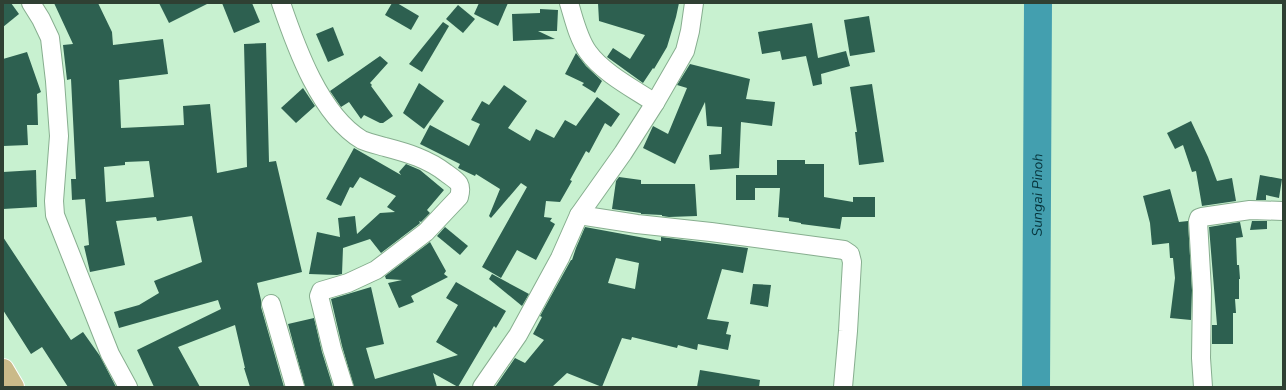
<svg xmlns="http://www.w3.org/2000/svg" width="1286" height="390" font-family="'Nunito Sans',sans-serif">
<style>
.lines{fill:none;stroke-linecap:round;stroke-linejoin:round}
.river{stroke:#439faf;stroke-width:28}
.building{fill:#2d6050;fill-rule:evenodd}
.street-casing{stroke:#87ae8f;stroke-width:20}
.primary-casing{stroke:#fff;stroke-width:24}
.street{stroke:#fff;stroke-width:18}
.primary{stroke:#caba89;stroke-width:22}
.labels{text-anchor:middle;stroke-width:4;stroke-linejoin:round;paint-order:stroke}
.water-label{font-size:14px;font-style:italic;fill:#06333b;stroke:#d5fedd}
</style>
<rect width="100%" height="100%" fill="#c8f1d0"/>
<g class="lines">
<path class="river" id="s1" d="M1036,387L1038,3"/>
</g>
<g class="building">
<path d="M3,3H11L19,14L3,27Z"/>
<path d="M54,3H98L112,32L113,45L163,39L168,74L119,80L121,128L184,125L183,106L210,104L217,173L247,167L244,44L266,43L269,162L276,161L302,272L257,283L261,300V307L284,387H250L244,368H245L235,325L178,347L200,387H154L137,350L221,309L218,300L119,328L114,312L139,305L159,293L154,281L202,262L192,216L157,221L156,217L116,221L125,265L90,272L84,246L89,245L85,199L72,200L71,179H76L71,79L67,80L63,45L73,44ZM149,161L154,197L106,202L104,167L125,165V162Z"/>
<path d="M159,3H209L169,23Z"/>
<path d="M222,3H252L260,22L234,33Z"/>
<path d="M392,3H397L419,16L411,30L385,15Z"/>
<path d="M479,3H508L498,26L474,14Z"/>
<path d="M598,3H679L676,17L667,47L654,69L653,68L643,83L607,57L613,48L630,59L645,35L599,21Z"/>
<path d="M458,5L475,19L463,33L446,19Z"/>
<path d="M540,9L558,10L557,31H538L555,39L513,41L512,14L540,13Z"/>
<path d="M869,16L875,52L850,56L844,20Z"/>
<path d="M443,22L449,26L422,72L409,64Z"/>
<path d="M812,23L818,58L846,51L850,66L821,74L822,84L813,86L806,56L782,60L780,51L762,54L758,32Z"/>
<path d="M333,27L344,55L328,62L316,34Z"/>
<path d="M27,52L41,92L37,94L38,125H27L28,145L3,146V59Z"/>
<path d="M576,53L586,66L602,81L595,93L582,85L584,83L565,74Z"/>
<path d="M380,56L388,63L370,83L372,85L371,86L393,116L383,123H380L364,115L361,119L349,102L341,107L330,91Z"/>
<path d="M690,64L750,79L746,99L775,102L772,126L741,122L739,168L710,170L709,155L721,154L722,127L707,126L705,102L675,164L643,148L653,126L668,134L687,88L677,85Z"/>
<path d="M419,83L444,101L424,129L403,113Z"/>
<path d="M872,84L884,162L859,165L855,132H857L850,87Z"/>
<path d="M504,85L527,101L508,128L530,141L536,129L554,138L565,120L576,126L597,97L620,114L611,127L605,123L589,153L586,151L570,180L572,181L560,202L546,201L544,217L552,218L550,221L555,224L536,260L517,250L501,278L482,267L527,187L521,183L491,218L489,216L500,189L476,174L475,176L458,168L460,164L420,144L430,125L469,146L480,124L471,120L482,101L489,105Z"/>
<path d="M303,88L315,106L296,123L281,108Z"/>
<path d="M1191,121L1208,157L1217,181L1232,178L1236,201L1202,206L1196,171L1192,172L1183,145L1175,149L1167,133Z"/>
<path d="M354,148L401,175L399,172L406,164L420,170L444,190L427,210L430,213L421,222L419,221L420,223L419,224L381,253L370,239L343,248L342,274L337,275L309,274L317,232L340,237L338,218L355,216L357,234L380,213L395,212L387,207L396,196L360,177L353,188L350,187L341,206L326,199Z"/>
<path d="M777,160H805V164H824V197L853,202V197H875V217H842L840,229L801,224V223L789,221V218L778,217L780,188H755V200H736V175H777Z"/>
<path d="M36,170L37,207L3,209V172Z"/>
<path d="M1260,175L1282,179L1279,198L1266,195V200H1256Z"/>
<path d="M619,177L641,180V184H695L697,216L669,217L662,216V215L641,214V213L612,209L616,181Z"/>
<path d="M1170,189L1179,222L1188,221L1192,290L1191,320L1170,318L1175,278L1173,258H1170L1169,243L1152,245L1150,223L1143,196Z"/>
<path d="M1252,221H1267V229L1250,230Z"/>
<path d="M1240,222L1243,237L1236,238L1237,265H1239L1240,279H1239V299H1235L1236,313H1233V344H1212V325H1217L1209,227Z"/>
<path d="M445,227L468,246L460,255L437,236Z"/>
<path d="M585,227L661,241V237L748,248L743,273L722,269L707,319L729,322L726,334L731,335L728,350L698,344L697,350L678,345L677,348L632,337L631,340L622,338L602,387L567,373L552,387H495L515,358L525,363L544,340L533,334L542,317L540,316L571,260H572L576,248ZM616,258L639,263L635,289L608,283Z"/>
<path d="M3,237L71,340L83,332L100,356L116,387H68L42,347L31,354L3,310Z"/>
<path d="M430,242L446,271L444,274L448,277L411,296L414,302L399,308L388,283L402,280L386,279L385,276Z"/>
<path d="M492,274L529,294L522,306L489,279Z"/>
<path d="M456,282L506,311L496,328L494,326L458,387L433,373L437,387H354L342,346L331,299L371,287L384,344L366,348L375,379L458,355L436,342L458,305L446,298Z"/>
<path d="M753,284L771,285L768,307L750,304Z"/>
<path d="M314,318L322,352L333,387H305L288,324Z"/>
<path d="M700,370L760,380L759,387H697Z"/>
</g>
<g class="lines">
<defs>
<g id="street">
<path d="M31,3L41,19L50,38L55,81L59,136L54,201L55,215L110,354L128,387"/>
<path d="M281,3C296,47 320,115 362,140C369,143 378,145 385,147C408,153 428,159 446,173C457,181 463,183 459,197L426,232L376,270L348,283L321,291L319,296L332,349L344,387"/>
<path d="M569,3C574,19 578,38 588,52C603,73 634,89 655,103"/>
<path d="M579,215L637,224L711,232L844,250L850,254L852,262L848,331L843,387"/>
<path d="M271,304L295,387"/>
<path d="M482,387L518,335L560,258L579,215L623,153L655,103L685,51L690,31L694,3"/>
<path d="M1203,387L1201,358L1202,290L1198,221L1199,218L1202,217L1250,210L1283,211"/>
</g>
<path id="primary" d="M3,370L13,387"/>
</defs>
<use href="#street" class="street-casing"/>
<use href="#primary" class="primary-casing"/>
<use href="#street" class="street"/>
<use href="#primary" class="primary"/>
</g>
<g class="labels">
<g class="water-label">
<text dy="5" stroke="none"><textPath href="#s1" startOffset="192">Sungai Pinoh</textPath></text>
</g>
</g>
<rect width="1286" height="390" fill="none" stroke="#2f4033" stroke-width="8"/>
</svg>
